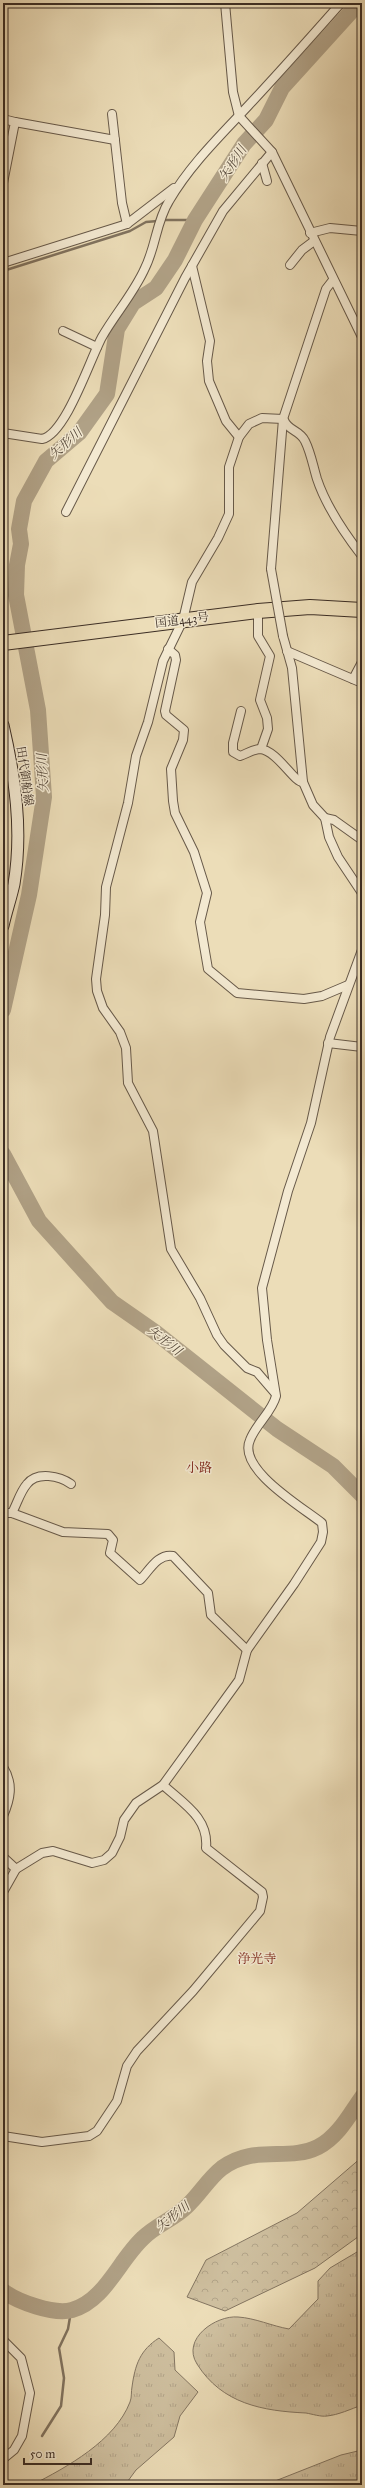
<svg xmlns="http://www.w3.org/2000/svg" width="365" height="2488" font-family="'IM FELL Great Primer','Noto Serif JP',serif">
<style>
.grass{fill:url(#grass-tufts);stroke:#847662}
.forest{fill:url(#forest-crowns);stroke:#847662}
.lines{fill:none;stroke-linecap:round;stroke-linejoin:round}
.stream{stroke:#81735f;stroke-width:2.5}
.river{stroke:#b0a186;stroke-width:16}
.street-casing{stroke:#675949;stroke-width:10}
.secondary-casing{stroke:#3b2d24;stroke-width:13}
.highway-casing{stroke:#3b2d24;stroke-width:16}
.street{stroke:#f3e9d1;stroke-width:8}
.secondary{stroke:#f3e9d1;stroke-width:11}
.highway{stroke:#ecddb8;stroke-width:14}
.street-bridge-casing{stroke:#675949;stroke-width:10;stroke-linecap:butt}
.street-bridge{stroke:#f3e9d1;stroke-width:8}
.labels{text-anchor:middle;stroke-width:3;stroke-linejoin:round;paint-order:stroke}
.street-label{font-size:12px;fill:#3b2d24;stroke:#f3e9d1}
.water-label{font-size:13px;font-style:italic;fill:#584a3c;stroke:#f3e9d1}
.neighbourhood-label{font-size:13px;fill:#7a1f14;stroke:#f3e9d1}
</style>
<defs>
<pattern id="grass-tufts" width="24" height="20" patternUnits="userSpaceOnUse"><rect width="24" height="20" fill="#cebf9f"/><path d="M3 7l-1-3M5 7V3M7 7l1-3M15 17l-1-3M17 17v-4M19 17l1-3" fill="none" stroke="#b2a489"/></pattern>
<pattern id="forest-crowns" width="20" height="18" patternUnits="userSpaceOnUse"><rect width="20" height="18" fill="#cebf9f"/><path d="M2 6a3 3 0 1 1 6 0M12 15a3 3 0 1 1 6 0" fill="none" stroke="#b2a489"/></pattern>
</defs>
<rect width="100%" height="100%" fill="#ecddb8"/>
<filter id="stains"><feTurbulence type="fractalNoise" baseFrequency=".005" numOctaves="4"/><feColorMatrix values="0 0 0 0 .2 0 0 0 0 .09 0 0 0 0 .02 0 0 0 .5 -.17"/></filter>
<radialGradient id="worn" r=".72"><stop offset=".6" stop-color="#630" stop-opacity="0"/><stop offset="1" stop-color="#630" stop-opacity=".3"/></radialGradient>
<g class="grass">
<path d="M362,2249V2405C351,2409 338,2415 327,2416C321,2417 312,2414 306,2413C263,2411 222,2404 197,2364C181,2339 216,2315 238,2317C255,2318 272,2326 289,2329L318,2299V2281L330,2268Z"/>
<path d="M159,2338L174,2352L175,2370L198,2392L180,2416L174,2437L136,2470L125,2485H32C67,2467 115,2441 130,2402C132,2397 131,2391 132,2387C135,2365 140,2350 159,2338Z"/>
<path d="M362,2450V2485H265L341,2455Z"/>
</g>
<path class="forest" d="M362,2157V2234L315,2268L225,2311L187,2297L206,2260L297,2213Z"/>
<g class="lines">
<g class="stream">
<path d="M350,3L352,12"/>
<path d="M163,220H195"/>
<path d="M3,271L130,231L146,222L158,221"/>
<path d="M42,2436L61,2406L64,2378L59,2348L68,2329L71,2311"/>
</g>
<g class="river">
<path d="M3,1010L29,895L44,797L38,710L16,595L17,565L21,544L19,529L24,501L46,461L79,433L107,394L117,329L133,303L156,288L175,260L195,220L244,144L266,120L282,88L359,3"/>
<path d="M3,1154L39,1221L112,1302L155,1332L277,1429L333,1466L362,1495"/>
<path d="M3,2291C18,2302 54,2315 72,2310C105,2301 119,2260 143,2238C156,2225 174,2219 187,2206C200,2194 208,2179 222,2168C254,2144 288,2162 318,2147C338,2137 350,2114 362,2097"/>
</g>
<defs>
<g id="street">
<path d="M225,3L233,92L239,116L272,152L362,337"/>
<path d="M112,114L122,203L127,224"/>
<path d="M3,119L15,122L3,183"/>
<path d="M15,122L115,140"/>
<path d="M262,163L267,181"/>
<path d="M310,233L330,228L362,231"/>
<path d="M3,263L127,224L174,188"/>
<path d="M290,265L302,250L314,241"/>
<path d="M192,266L210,341L207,361L209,381L226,421L239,437"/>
<path d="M63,331L97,347"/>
<path d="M284,420C288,431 300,430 305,441C311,453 313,466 317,479C326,506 345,534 362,556"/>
<path d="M3,433L42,439C66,434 90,359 102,337C115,314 134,293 145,268C156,246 156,222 169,201C190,165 220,136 248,106C280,72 310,38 341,3"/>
<path d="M66,512L185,278L223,211L272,152"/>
<path d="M271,569L283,419L326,289L333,280"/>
<path d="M258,611V636L270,656L260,700L267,718L268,729L261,749"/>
<path d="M283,636L292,668L303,782L313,805L325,818L329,837L338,857L362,893"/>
<path d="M168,649L175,655L176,660L165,711L166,715L184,730L183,740L171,769L173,801L175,813L194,852L207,893L200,922L208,969L237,993L304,999L322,996L348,985"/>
<path d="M287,651L362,683"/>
<path d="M353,679L362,662"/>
<path d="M241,711L233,743V752L240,756C246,754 254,749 260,749C277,750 295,784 303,782"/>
<path d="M325,818L334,820L362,840"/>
<path d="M328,1043L362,1047"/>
<path d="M275,1393L257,1372L247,1368L224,1345L217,1335L200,1298L171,1249L153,1131L128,1083L126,1048L120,1032L103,1008L97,991L96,979L105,915L106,887L128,803L136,756L148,722L163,661L183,620L192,582L218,538L229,514V467L239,437L249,424L262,418L283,419"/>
<path d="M3,1513H12L63,1532L108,1534L113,1540L110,1553L140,1580C149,1571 158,1553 173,1556L208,1593L211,1615L247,1650"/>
<path d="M12,1513C17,1504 20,1492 27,1484C37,1471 60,1476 71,1484"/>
<path d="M3,1767C14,1784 10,1800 3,1816"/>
<path d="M3,1857L16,1869"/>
<path d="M3,1892L16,1869L42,1853L53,1851L92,1863L104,1860L112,1853L120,1837L124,1820L136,1803L163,1785L239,1680L247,1650L294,1584L321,1542L323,1532L322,1523C302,1507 237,1469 250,1440C256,1424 272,1412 276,1396L267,1340L262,1288L288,1191L311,1123L330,1037L362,950"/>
<path d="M3,2136L42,2142L89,2136L97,2131L117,2101L127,2066L137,2051L193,1991L260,1911L263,1897L262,1892L206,1848C209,1818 184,1804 163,1785"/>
<path d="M3,2340L21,2358L30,2393L22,2436L14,2450L3,2459"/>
</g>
<path id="secondary" d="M3,725C15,777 23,830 14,884C11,898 6,912 3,926"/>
<path id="highway" d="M3,643L258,611L310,607L362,610"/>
</defs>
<use href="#street" class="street-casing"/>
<use href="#secondary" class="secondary-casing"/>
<use href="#highway" class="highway-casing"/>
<use href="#street" class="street"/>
<use href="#secondary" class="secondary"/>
<use href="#highway" class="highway"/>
<defs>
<path id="street-bridge" d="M271,569L283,636"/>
</defs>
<use href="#street-bridge" class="street-bridge-casing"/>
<use href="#street-bridge" class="street-bridge"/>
</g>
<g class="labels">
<g class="street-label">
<text transform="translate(182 620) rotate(-7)" y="4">国道443号</text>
<text transform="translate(25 776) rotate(82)" y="4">田代御船線</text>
</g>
<g class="water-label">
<text transform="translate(232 163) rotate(-57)" y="5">矢形川</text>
<text transform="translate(65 443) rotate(-42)" y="5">矢形川</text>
<text transform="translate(42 773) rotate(-93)" y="5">矢形川</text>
<text transform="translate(165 1340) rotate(38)" y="5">矢形川</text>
<text transform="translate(172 2216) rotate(-38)" y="5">矢形川</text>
</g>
<g class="neighbourhood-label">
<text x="199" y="1472">小路</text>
<text x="257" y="1963">浄光寺</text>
</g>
</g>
<rect width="365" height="2488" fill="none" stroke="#ecddb8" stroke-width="16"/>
<rect x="4" y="4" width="357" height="2480" fill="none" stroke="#3b2d24" stroke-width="2"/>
<rect x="8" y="8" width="349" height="2472" fill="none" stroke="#3b2d24"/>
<path d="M24 2458v6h67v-6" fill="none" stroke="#3b2d24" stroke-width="2"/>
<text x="30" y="2458" font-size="12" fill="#3b2d24" stroke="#f3e9d1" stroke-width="3" paint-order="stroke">50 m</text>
<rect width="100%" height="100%" filter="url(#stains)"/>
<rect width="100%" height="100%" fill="url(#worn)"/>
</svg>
